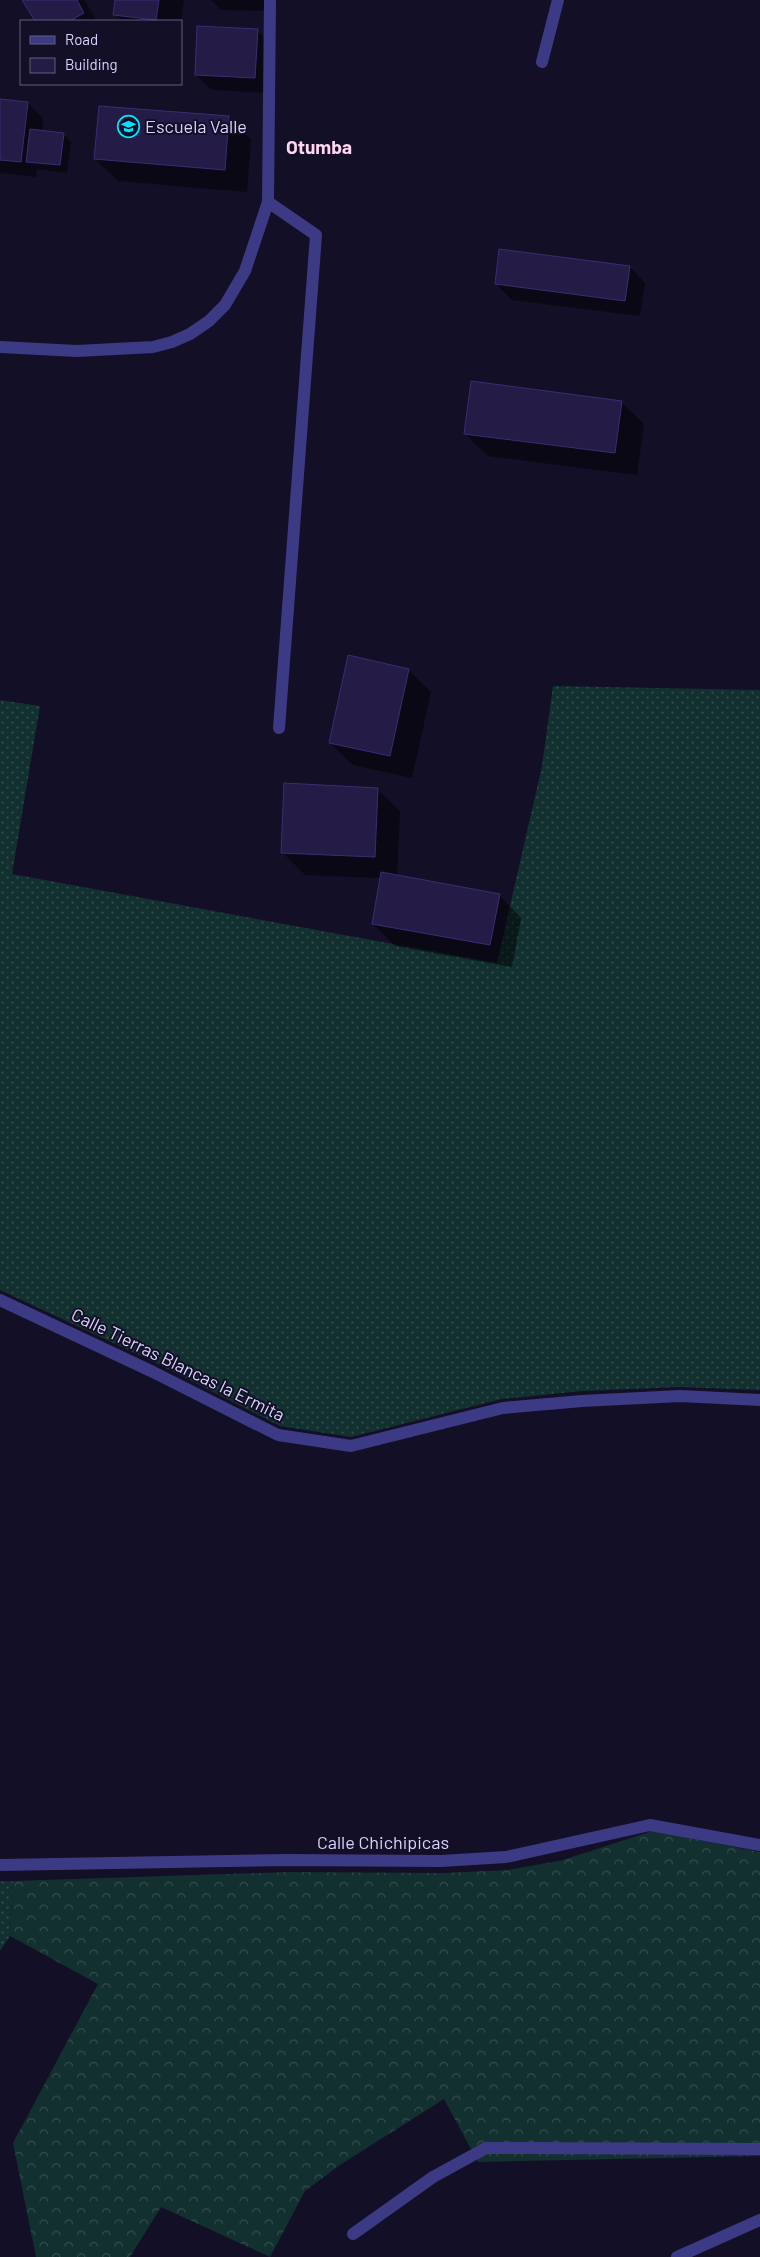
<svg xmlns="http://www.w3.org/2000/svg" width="760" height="2257" font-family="Barlow,sans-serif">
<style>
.grass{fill:url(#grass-dots)}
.forest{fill:url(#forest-crowns)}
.shadow{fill:#0007}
.building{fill:#241b47;stroke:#3b2d73}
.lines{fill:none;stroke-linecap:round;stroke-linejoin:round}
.minor{stroke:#3d3a85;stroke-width:12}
.labels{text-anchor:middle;stroke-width:4;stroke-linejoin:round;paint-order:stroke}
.poi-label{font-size:18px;fill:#d9d4ff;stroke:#130f26;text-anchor:start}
.street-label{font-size:18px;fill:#d9d4ff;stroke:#130f26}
.neighbourhood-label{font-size:19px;font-weight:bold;fill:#ffd6f0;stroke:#130f26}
</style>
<defs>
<pattern id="grass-dots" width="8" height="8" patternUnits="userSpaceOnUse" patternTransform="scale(1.25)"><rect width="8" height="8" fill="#12302f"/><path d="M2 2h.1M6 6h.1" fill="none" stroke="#344d4e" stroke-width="1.8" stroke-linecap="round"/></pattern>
<pattern id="forest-crowns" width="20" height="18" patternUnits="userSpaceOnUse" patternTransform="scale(1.25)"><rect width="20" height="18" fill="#12302f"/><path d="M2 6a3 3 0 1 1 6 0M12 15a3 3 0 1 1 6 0" fill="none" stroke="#344d4e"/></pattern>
</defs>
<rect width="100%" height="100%" fill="#130f26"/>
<g class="grass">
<path d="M553,686L760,690V1390L680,1387L582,1391L502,1399L351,1437L280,1426L156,1363L0,1290V700L40,706L12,874L497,963L542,766Z"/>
<path d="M0,1881H13L10,1936L0,1951Z"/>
</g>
<path class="forest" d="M652,1831L760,1852V2156L478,2162L444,2099L340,2165L305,2191L270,2257L161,2207L130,2257H36L13,2143L98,1984L10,1936L13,1881L289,1872L443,1873L508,1870L563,1860Z"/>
<g class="shadow">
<path d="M24,0H84L97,21H37Z"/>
<path d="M117,0H184L181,21H122L115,14Z"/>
<path d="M211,0H271V11L221,10Z"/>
<path d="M257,30L273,46L270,93L212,90L196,75Z"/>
<path d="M0,100L28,103L43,119L42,132L63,134L71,142L67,173L37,169L36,177L0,173Z"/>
<path d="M228,117L251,140L247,192L118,181L95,159Z"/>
<path d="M630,267L645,283L640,316L512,300L496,284Z"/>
<path d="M621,402L644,424L637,475L488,456L465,434Z"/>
<path d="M408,670L431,692L412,778L353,765L330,743Z"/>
<path d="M377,789L400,811L397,876L499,895L521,918L512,967L395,946L373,924L381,878L305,875L282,852Z"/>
</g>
<g class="building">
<path d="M22,0H77L84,13L70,21H35Z"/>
<path d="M115,0H159L156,20L113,15Z"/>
<path d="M197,26L258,29L255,78L195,75Z"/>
<path d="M0,99L28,102L21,162L0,160Z"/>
<path d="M99,106L229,116L225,170L94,159Z"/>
<path d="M30,129L64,133L60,165L26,162Z"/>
<path d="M499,249L630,266L625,301L495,284Z"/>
<path d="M471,381L622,401L615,453L464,434Z"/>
<path d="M348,655L409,669L390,756L329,743Z"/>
<path d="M284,783L378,788L375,857L281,853Z"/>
<path d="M381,872L500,894L490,945L372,924Z"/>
</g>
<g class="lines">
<g class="minor">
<path d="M542,62L558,0"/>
<path d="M268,202L316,235L279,728"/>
<path d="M0,347L77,351L153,347L172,342L190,334L209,321L225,305L245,271L268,202L270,0"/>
<path d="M0,1300L153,1372L278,1435L351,1446L503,1408L582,1401L680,1396L760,1400"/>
<path d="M0,1865L287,1860L441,1861L506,1857L650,1825L760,1845"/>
<path d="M353,2234L433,2177L486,2148L760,2149"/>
<path d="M677,2257L760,2220"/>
</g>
</g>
<defs>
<symbol id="school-ring" viewBox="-11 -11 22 22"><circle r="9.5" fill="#130f26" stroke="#00e5ff" stroke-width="1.5"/><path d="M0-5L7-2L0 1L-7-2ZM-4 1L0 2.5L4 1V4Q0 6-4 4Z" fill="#00e5ff"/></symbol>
</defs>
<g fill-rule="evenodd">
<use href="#school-ring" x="116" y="114" width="25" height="25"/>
</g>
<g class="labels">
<g class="poi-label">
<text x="145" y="133">Escuela Valle</text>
</g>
<g class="street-label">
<text transform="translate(178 1365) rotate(26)" y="6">Calle Tierras Blancas la Ermita</text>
<text x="383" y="1849">Calle Chichipicas</text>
</g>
<g class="neighbourhood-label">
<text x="319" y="154">Otumba</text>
</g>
</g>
<rect x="20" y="20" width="162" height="65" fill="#130f26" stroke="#625e7d"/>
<rect x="30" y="36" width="25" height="8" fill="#3d3a85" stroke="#625e7d"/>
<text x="65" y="45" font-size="15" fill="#d9d4ff">Road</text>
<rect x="30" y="58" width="25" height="15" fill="#241b47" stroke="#625e7d"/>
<text x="65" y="70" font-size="15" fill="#d9d4ff">Building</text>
</svg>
